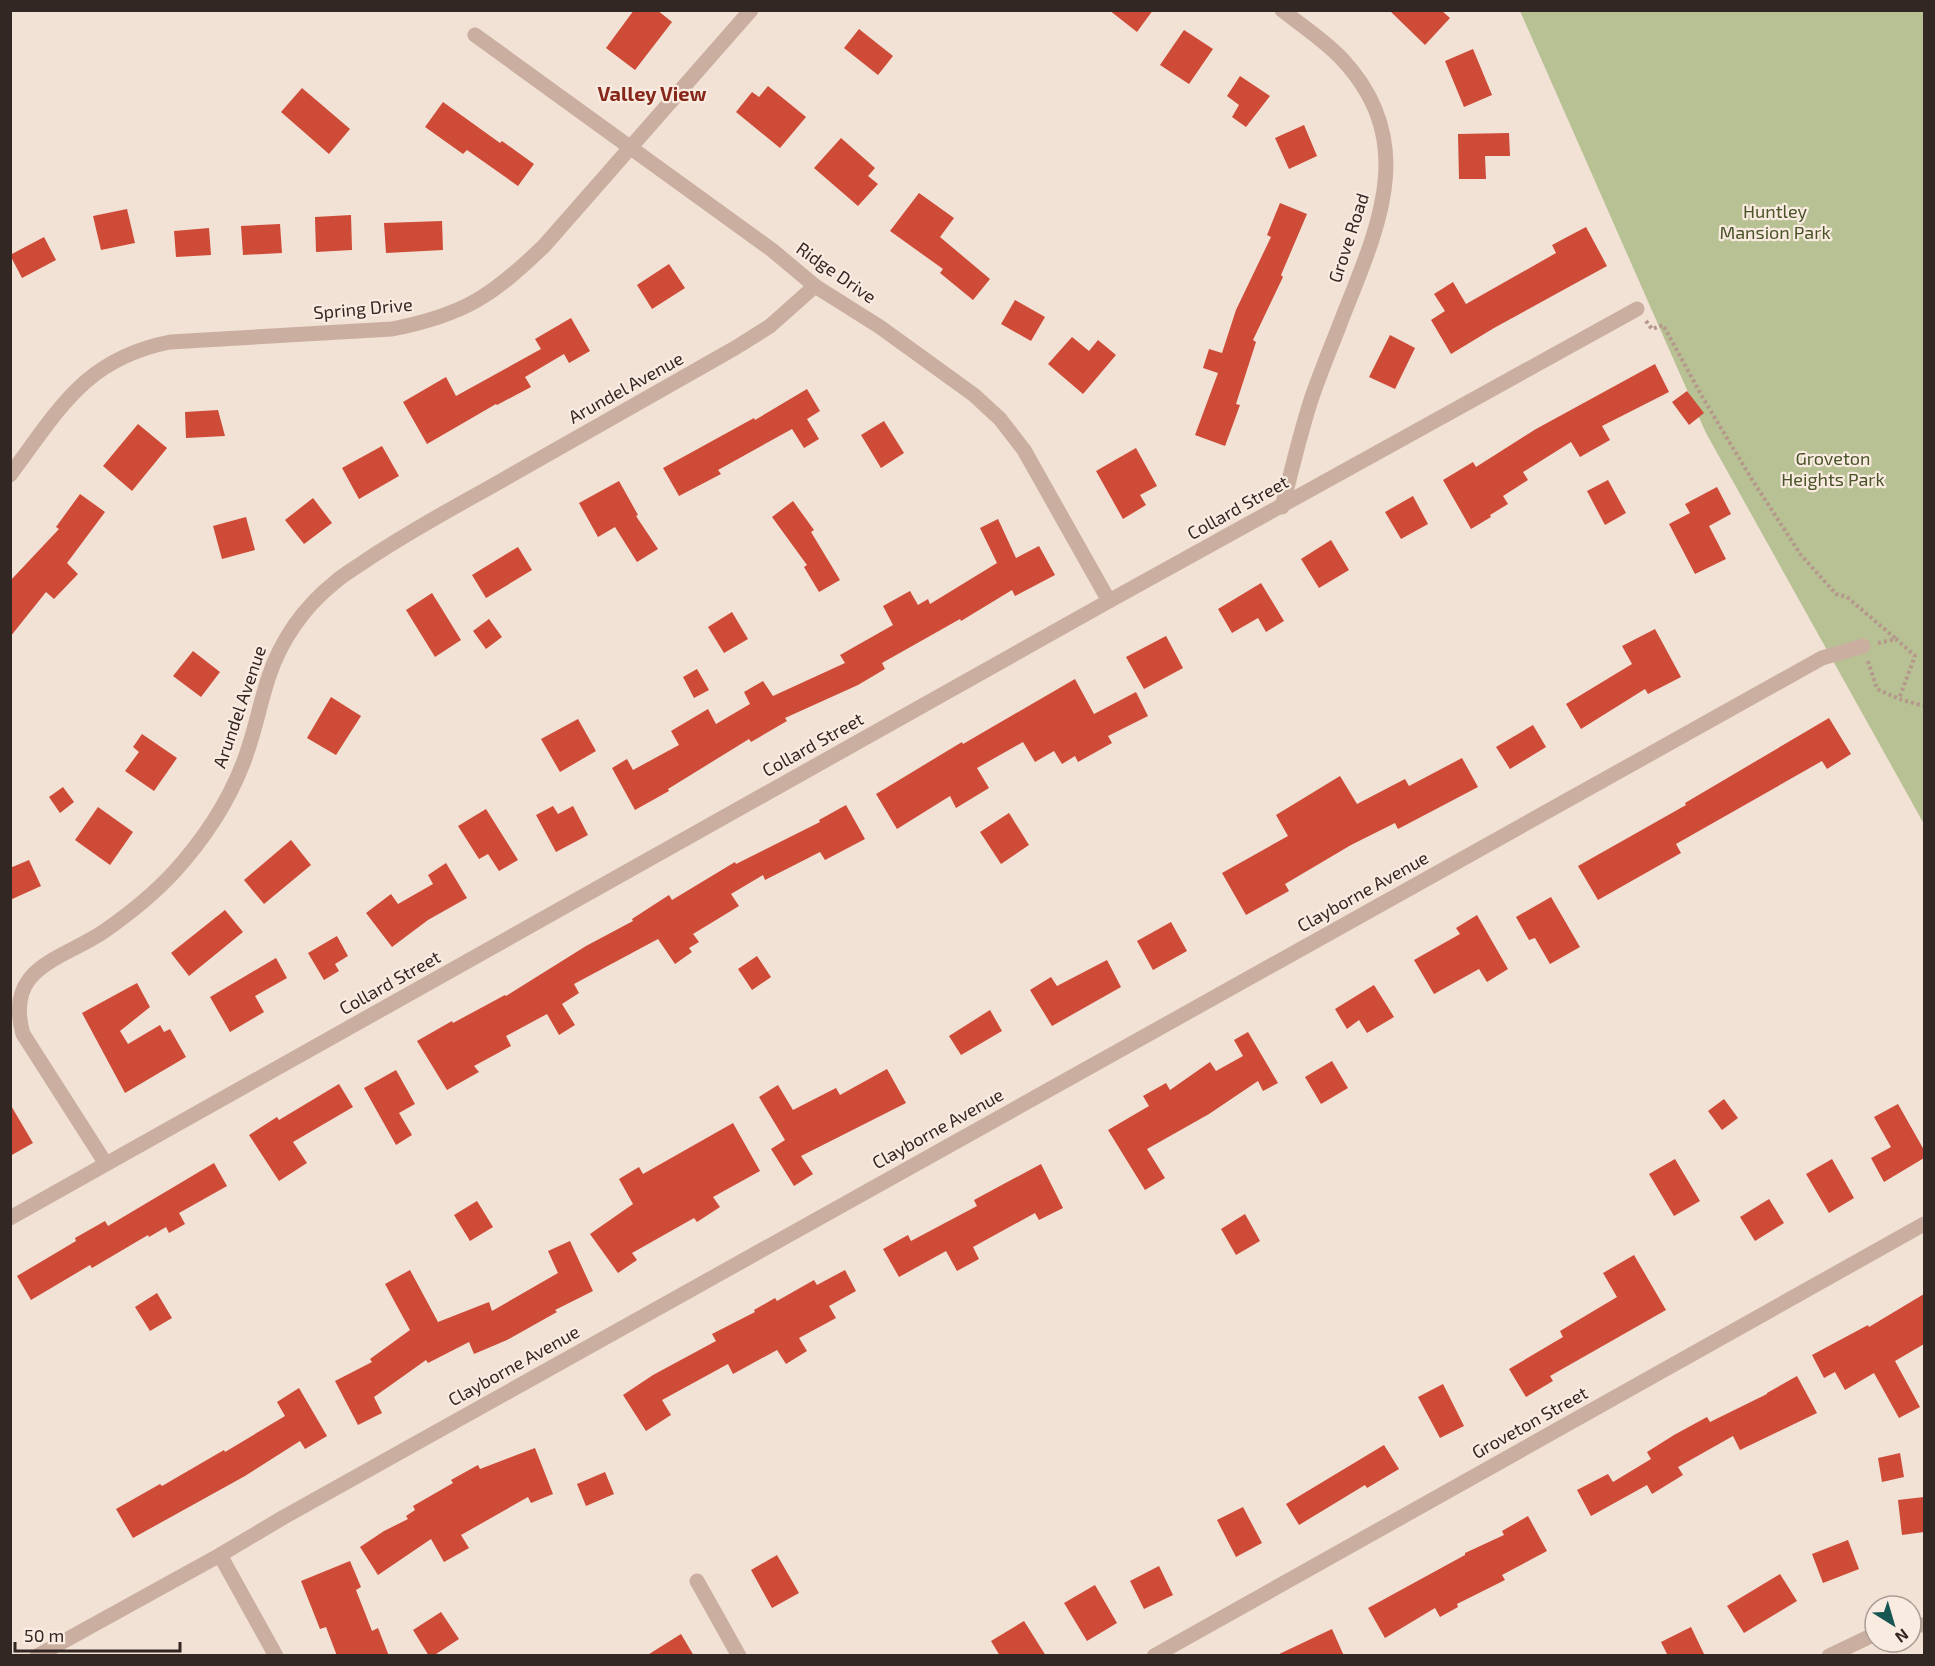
<svg xmlns="http://www.w3.org/2000/svg" width="1935" height="1666" font-family="'Exo 2',sans-serif">
<style>
.green{fill:#b7c194}
.building{fill:#cd4b37}
.lines{fill:none;stroke-linecap:round;stroke-linejoin:round}
.path{stroke:#b5988b;stroke-width:4;stroke-dasharray:3 3;stroke-linecap:butt}
.minor{stroke:#caafa1;stroke-width:15}
.labels{text-anchor:middle;stroke-width:4.5;stroke-linejoin:round;paint-order:stroke}
.park-label{font-size:18px;fill:#485327;stroke:#faebe1}
.street-label{font-size:18px;fill:#332724;stroke:#faebe1}
.neighbourhood-label{font-size:20px;font-weight:bold;fill:#862719;stroke:#faebe1}
</style>
<rect width="100%" height="100%" fill="#f2e1d5"/>
<path class="green" d="M1520,11H1924V824L1706,433Z"/>
<g class="building">
<path d="M634,10H657L672,22L635,70L606,48Z"/>
<path d="M1109,10H1153L1137,32Z"/>
<path d="M1389,10H1441L1450,18L1425,45Z"/>
<path d="M859,29L893,56L878,75L844,48Z"/>
<path d="M1184,30L1213,49L1189,84L1160,65Z"/>
<path d="M1473,49L1492,95L1464,107L1445,61Z"/>
<path d="M1240,76L1270,96L1246,127L1232,117L1239,105L1227,96Z"/>
<path d="M768,86L806,117L780,148L736,112L752,92L759,97Z"/>
<path d="M302,88L350,129L329,154L281,112Z"/>
<path d="M443,102L500,143L502,141L534,164L518,186L467,150L463,154L425,127Z"/>
<path d="M1304,125L1317,156L1289,169L1275,138Z"/>
<path d="M1509,133L1510,156H1485L1486,179H1459L1458,134Z"/>
<path d="M841,138L875,168L868,176L878,184L858,206L814,168Z"/>
<path d="M919,193L954,218L940,237L990,279L973,300L940,273L943,269L890,231Z"/>
<path d="M1280,203L1307,214L1281,275L1283,277L1253,340L1256,342L1236,404L1240,405L1225,446L1195,435L1218,373L1203,368L1209,349L1222,353L1236,310L1271,237L1267,235Z"/>
<path d="M127,209L135,243L101,250L93,216Z"/>
<path d="M351,215L352,250L316,252L315,217Z"/>
<path d="M442,221L443,250L386,253L384,223Z"/>
<path d="M280,224L282,253L243,255L241,226Z"/>
<path d="M1586,227L1607,266L1494,328L1451,354L1431,320L1445,311L1434,294L1453,282L1466,304L1556,253L1552,245Z"/>
<path d="M209,228L211,255L176,257L174,231Z"/>
<path d="M44,237L56,260L22,278L10,255Z"/>
<path d="M669,264L685,288L652,309L637,285Z"/>
<path d="M1015,300L1045,317L1031,341L1001,324Z"/>
<path d="M571,318L590,351L569,363L564,354L525,377L531,387L497,405L496,404L427,444L403,402L446,377L456,396L541,349L535,339Z"/>
<path d="M1390,335L1415,348L1395,389L1369,377Z"/>
<path d="M1072,337L1089,351L1098,340L1116,355L1083,394L1048,364Z"/>
<path d="M1655,364L1669,392L1602,426L1610,440L1580,457L1571,442L1523,472L1528,480L1503,496L1508,504L1490,515L1491,517L1471,529L1443,480L1473,462L1476,467L1536,429Z"/>
<path d="M807,389L820,411L807,419L819,439L804,448L792,429L718,470L721,474L679,496L663,468L754,418L755,420Z"/>
<path d="M1687,391L1704,413L1689,425L1672,402Z"/>
<path d="M218,410L225,436L186,438L185,412Z"/>
<path d="M884,421L904,453L881,468L861,435Z"/>
<path d="M138,424L167,448L132,491L103,466Z"/>
<path d="M382,446L399,476L359,499L342,468Z"/>
<path d="M1136,448L1157,486L1140,495L1146,505L1123,519L1096,471Z"/>
<path d="M1608,480L1626,513L1605,525L1587,491Z"/>
<path d="M619,481L638,515L636,516L658,549L637,562L615,527L598,537L579,503Z"/>
<path d="M1717,487L1731,514L1709,526L1726,559L1695,574L1669,524L1690,513L1685,504Z"/>
<path d="M80,494L105,512L67,563L78,574L54,599L46,592L10,637V581L59,529L56,527Z"/>
<path d="M1413,496L1428,524L1401,539L1385,512Z"/>
<path d="M313,498L332,523L304,544L285,520Z"/>
<path d="M793,501L814,530L811,532L840,580L819,592L804,567L807,565L772,517Z"/>
<path d="M246,517L255,550L222,559L213,526Z"/>
<path d="M998,519L1016,558L1039,546L1055,575L1015,596L1012,590L961,621L960,619L882,663L885,669L858,685L785,718L787,721L751,742L749,739L668,789L669,791L635,810L612,768L627,759L633,770L679,745L671,731L708,709L716,724L750,704L744,692L763,681L773,696L845,663L840,655L893,625L883,606L910,591L918,605L928,599L930,604L997,563L980,528Z"/>
<path d="M1331,540L1349,570L1319,588L1301,559Z"/>
<path d="M518,547L532,570L486,598L472,575Z"/>
<path d="M1261,583L1284,621L1266,632L1258,618L1232,633L1218,609Z"/>
<path d="M432,593L461,640L435,657L406,610Z"/>
<path d="M732,612L748,639L724,653L708,627Z"/>
<path d="M489,619L502,637L486,649L473,631Z"/>
<path d="M1655,629L1681,677L1648,694L1645,689L1581,729L1566,704L1632,664L1622,646Z"/>
<path d="M1166,636L1183,668L1144,689L1126,657Z"/>
<path d="M193,651L220,672L201,697L173,676Z"/>
<path d="M697,669L709,690L694,698L683,677Z"/>
<path d="M1075,679L1094,714L1136,692L1148,716L1108,736L1112,743L1078,762L1075,756L1062,764L1054,751L1035,762L1023,742L977,768L989,788L956,808L950,796L897,829L876,794L962,742L963,744Z"/>
<path d="M331,697L361,716L336,755L307,738Z"/>
<path d="M1829,718L1851,754L1827,769L1822,761L1676,844L1681,853L1598,900L1578,866L1686,805L1685,803Z"/>
<path d="M578,719L596,751L560,772L541,739Z"/>
<path d="M1533,725L1546,747L1510,769L1496,747Z"/>
<path d="M142,734L177,758L154,791L125,771L139,752L133,747Z"/>
<path d="M1462,758L1478,787L1398,829L1395,823L1351,845L1285,884L1289,891L1246,915L1222,873L1288,836L1276,815L1340,776L1357,804L1405,779L1409,786Z"/>
<path d="M63,787L74,802L60,813L49,797Z"/>
<path d="M846,805L865,839L825,860L820,852L765,880L763,875L731,894L739,906L693,934L699,942L689,948L692,952L675,964L658,939L574,984L579,993L562,1004L575,1025L559,1035L547,1014L506,1036L511,1046L474,1066L479,1072L447,1090L417,1041L452,1021L453,1023L505,995L506,996L586,946L633,921L632,919L669,895L672,900L735,862L736,864L820,822L819,820Z"/>
<path d="M553,806L558,814L573,806L588,835L556,852L536,815Z"/>
<path d="M98,807L133,832L110,865L75,840Z"/>
<path d="M486,809L518,860L499,871L488,854L479,859L458,826Z"/>
<path d="M1009,813L1029,845L1001,864L980,832Z"/>
<path d="M291,840L311,865L264,904L244,880Z"/>
<path d="M29,860L41,886L10,900V868Z"/>
<path d="M446,863L467,898L428,920L392,947L366,913L391,894L398,904L433,884L428,875Z"/>
<path d="M1551,897L1580,947L1550,964L1535,938L1529,940L1516,917Z"/>
<path d="M225,910L243,932L189,976L171,953Z"/>
<path d="M1477,915L1508,969L1487,982L1479,969L1434,994L1414,960L1460,934L1456,928Z"/>
<path d="M1171,922L1187,951L1153,970L1137,941Z"/>
<path d="M337,936L348,956L335,964L339,971L324,980L308,953Z"/>
<path d="M757,956L771,977L752,990L738,969Z"/>
<path d="M276,958L287,978L255,996L264,1012L230,1032L210,997Z"/>
<path d="M1107,960L1121,987L1052,1026L1030,990L1051,977L1057,986Z"/>
<path d="M137,983L150,1007L120,1031L128,1044L160,1025L164,1032L170,1029L186,1057L125,1093L82,1013Z"/>
<path d="M1374,985L1394,1017L1367,1033L1359,1020L1347,1029L1335,1009Z"/>
<path d="M990,1010L1002,1031L961,1055L949,1036Z"/>
<path d="M1248,1032L1278,1083L1263,1091L1258,1081L1209,1114L1147,1149L1165,1178L1145,1190L1108,1130L1149,1106L1143,1096L1166,1083L1170,1090L1210,1062L1216,1071L1243,1056L1234,1040Z"/>
<path d="M1332,1061L1348,1088L1321,1104L1305,1077Z"/>
<path d="M887,1069L906,1103L801,1156L813,1174L794,1186L771,1149L785,1140L759,1097L778,1085L793,1110L836,1088L840,1095Z"/>
<path d="M396,1070L415,1104L399,1113L412,1135L396,1145L364,1088Z"/>
<path d="M339,1084L353,1107L293,1142L307,1163L279,1181L249,1135L277,1117L279,1120Z"/>
<path d="M1724,1099L1738,1118L1722,1130L1708,1111Z"/>
<path d="M10,1104L33,1143L10,1156Z"/>
<path d="M1898,1104L1924,1150V1158L1884,1182L1871,1158L1891,1147L1874,1117Z"/>
<path d="M733,1123L760,1171L713,1197L720,1207L697,1222L694,1218L632,1253L637,1260L618,1273L590,1234L633,1204L619,1179L639,1167L643,1174Z"/>
<path d="M1675,1159L1700,1201L1674,1216L1649,1174Z"/>
<path d="M1832,1159L1854,1198L1829,1213L1806,1174Z"/>
<path d="M214,1163L227,1186L179,1213L185,1224L169,1233L166,1227L149,1237L148,1235L92,1268L90,1265L31,1300L17,1276L76,1241L75,1238L105,1221L108,1226Z"/>
<path d="M1041,1164L1063,1208L1039,1220L1035,1213L973,1247L979,1259L957,1271L946,1251L899,1277L883,1249L908,1235L911,1241L977,1206L974,1200Z"/>
<path d="M1769,1199L1784,1223L1755,1241L1740,1217Z"/>
<path d="M477,1201L493,1227L470,1241L454,1215Z"/>
<path d="M1245,1214L1260,1241L1236,1255L1221,1229Z"/>
<path d="M570,1241L593,1291L555,1310L557,1312L507,1340L474,1354L469,1342L428,1363L426,1360L374,1397L382,1413L358,1425L335,1381L372,1362L370,1359L410,1330L385,1284L410,1270L438,1322L489,1302L492,1311L558,1273L548,1251Z"/>
<path d="M1634,1255L1666,1310L1550,1376L1553,1381L1526,1397L1509,1369L1563,1337L1560,1331L1617,1297L1603,1273Z"/>
<path d="M845,1270L856,1291L829,1306L836,1318L799,1338L807,1351L786,1364L777,1350L733,1374L728,1364L662,1400L671,1415L646,1431L623,1395L653,1375L716,1341L712,1334L755,1312L754,1310L775,1298L777,1301L814,1280L817,1285Z"/>
<path d="M157,1293L172,1318L150,1331L135,1307Z"/>
<path d="M1924,1294V1344L1895,1361L1920,1407L1899,1418L1874,1373L1845,1390L1835,1372L1824,1378L1812,1355L1868,1325L1869,1327Z"/>
<path d="M1797,1376L1817,1413L1740,1450L1733,1436L1678,1467L1683,1475L1652,1494L1647,1485L1591,1516L1577,1490L1608,1474L1613,1482L1651,1459L1647,1452L1674,1435L1707,1417L1710,1422L1767,1394V1393Z"/>
<path d="M1443,1384L1464,1426L1440,1438L1418,1397Z"/>
<path d="M299,1388L327,1436L305,1449L300,1441L245,1476L133,1538L116,1509L160,1484L162,1486L224,1450L225,1452L285,1416L277,1402Z"/>
<path d="M1384,1445L1399,1469L1367,1488L1365,1485L1299,1525L1286,1504Z"/>
<path d="M535,1448L553,1494L531,1503L528,1497L461,1535L469,1548L444,1562L431,1539L378,1575L360,1547L384,1531L408,1519L406,1516L415,1510L413,1506L453,1483L451,1480L478,1465L480,1469Z"/>
<path d="M1900,1453L1904,1477L1882,1482L1878,1458Z"/>
<path d="M605,1472L614,1494L586,1506L577,1484Z"/>
<path d="M1924,1497V1532L1902,1535L1898,1500Z"/>
<path d="M1243,1507L1262,1543L1236,1557L1217,1520Z"/>
<path d="M1528,1516L1547,1551L1502,1575L1505,1580L1457,1604L1458,1607L1440,1617L1435,1608L1385,1638L1368,1608L1465,1555V1553L1504,1535L1502,1531Z"/>
<path d="M1848,1540L1859,1569L1823,1583L1812,1554Z"/>
<path d="M777,1555L799,1593L772,1608L751,1570Z"/>
<path d="M350,1561L361,1587L356,1590L372,1631L378,1628L389,1656H337L326,1627L320,1629L301,1581Z"/>
<path d="M1159,1566L1173,1595L1144,1609L1130,1581Z"/>
<path d="M1780,1574L1797,1601L1744,1633L1727,1606Z"/>
<path d="M1095,1585L1117,1623L1087,1641L1064,1603Z"/>
<path d="M441,1612L459,1639L433,1656H429L413,1630Z"/>
<path d="M1024,1621L1046,1656H1000L991,1641Z"/>
<path d="M1691,1627L1705,1656H1668L1661,1642Z"/>
<path d="M1332,1629L1344,1656H1275Z"/>
<path d="M681,1634L694,1656H646Z"/>
</g>
<g class="lines">
<g class="path">
<path d="M1646,321L1652,329L1663,325L1703,398L1751,478L1801,555L1836,594L1847,597L1896,639"/>
<path d="M1878,643L1896,639L1915,656L1899,699"/>
<path d="M1868,661L1877,689L1899,699L1924,706"/>
</g>
<g class="minor">
<path d="M1282,10C1302,26 1324,40 1342,59C1423,146 1374,235 1338,329C1329,352 1320,374 1312,397C1300,433 1292,470 1282,507"/>
<path d="M475,35L772,250L815,286L880,327L974,395L1000,419L1024,450L1109,601"/>
<path d="M10,475C59,410 84,359 170,342L392,329C464,315 492,296 544,246L751,10"/>
<path d="M106,1164L23,1034C4,967 61,960 103,932C129,914 154,894 175,871C202,841 227,804 242,766C254,737 259,706 269,676C281,640 304,607 334,583C344,574 357,567 368,559C406,534 445,512 485,490C568,443 652,395 735,348L770,326L815,286"/>
<path d="M10,1218L1109,601L1637,309"/>
<path d="M220,1555L276,1656"/>
<path d="M697,1581L739,1656"/>
<path d="M1911,1625H1924"/>
<path d="M37,1656L220,1555L284,1517L1822,658L1863,646"/>
<path d="M1154,1656L1924,1224"/>
<path d="M1829,1656L1875,1634"/>
</g>
</g>
<g class="labels">
<g class="park-label">
<text x="1775" y="218">Huntley<tspan x="1775" dy="21">Mansion Park</tspan></text>
<text x="1833" y="465">Groveton<tspan x="1833" dy="21">Heights Park</tspan></text>
</g>
<g class="street-label">
<text transform="translate(1349 238) rotate(-72)" y="6">Grove Road</text>
<text transform="translate(836 273) rotate(35)" y="6">Ridge Drive</text>
<text transform="translate(363 309) rotate(-5)" y="6">Spring Drive</text>
<text transform="translate(626 388) rotate(-29)" y="6">Arundel Avenue</text>
<text transform="translate(1238 508) rotate(-29)" y="6">Collard Street</text>
<text transform="translate(240 707) rotate(-71)" y="6">Arundel Avenue</text>
<text transform="translate(813 745) rotate(-29)" y="6">Collard Street</text>
<text transform="translate(1363 892) rotate(-29)" y="6">Clayborne Avenue</text>
<text transform="translate(390 983) rotate(-29)" y="6">Collard Street</text>
<text transform="translate(938 1129) rotate(-29)" y="6">Clayborne Avenue</text>
<text transform="translate(514 1366) rotate(-29)" y="6">Clayborne Avenue</text>
<text transform="translate(1530 1423) rotate(-29)" y="6">Groveton Street</text>
</g>
<g class="neighbourhood-label">
<text x="652" y="101">Valley View</text>
</g>
</g>
<rect width="1935" height="1666" fill="none" stroke="#332724" stroke-width="24"/>
<g transform="translate(1893 1624) rotate(143)"><circle r="28" fill="#faebe1" stroke="#aa9d95" stroke-width="1.5"/>
<path d="M0-4.5L10 22L0 15L-10 22Z" fill="#185653"/>
<text y="-9" font-size="16" font-weight="bold" text-anchor="middle" fill="#332724">N</text>
</g>
<path d="M15 1642v9h165v-9" fill="none" stroke="#332724" stroke-width="3"/>
<text x="24" y="1642" font-size="18" fill="#332724" stroke="#faebe1" stroke-width="4.5" paint-order="stroke">50 m</text>
</svg>
